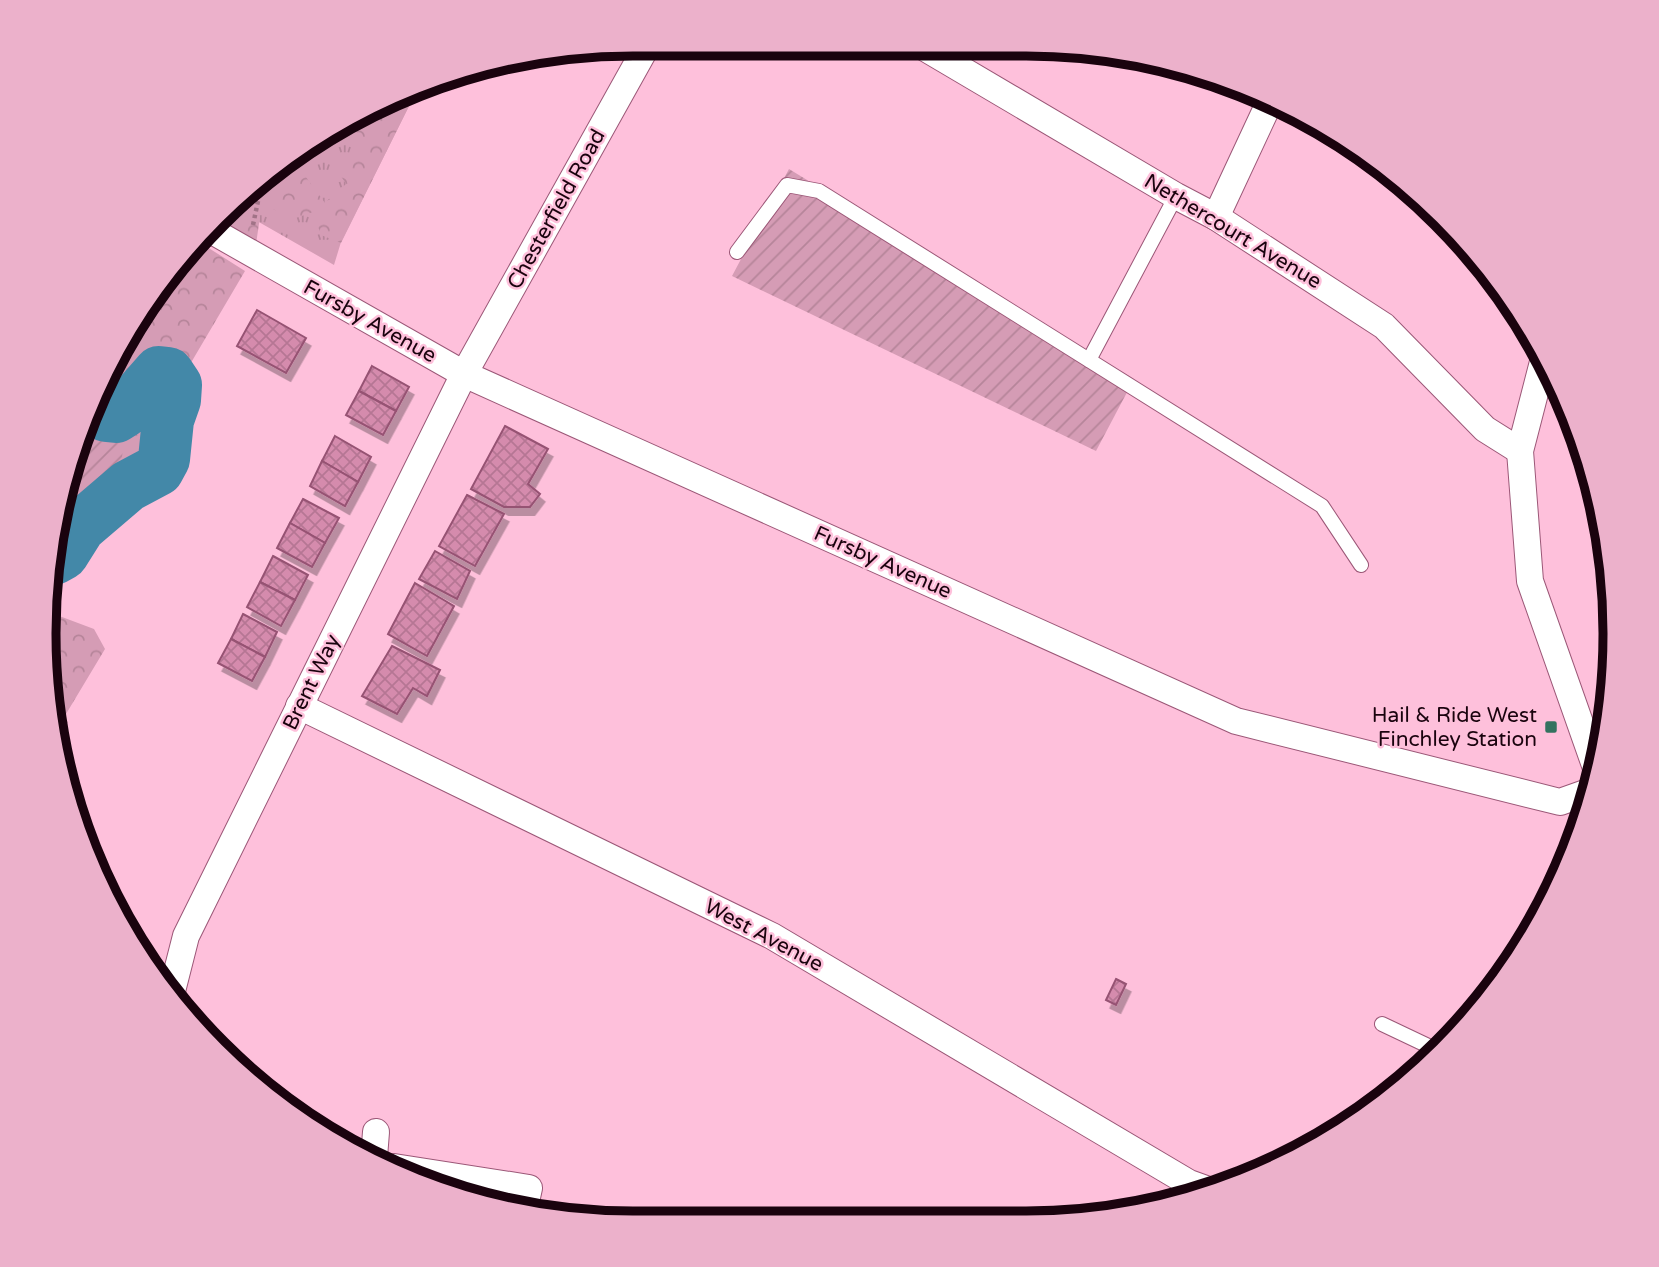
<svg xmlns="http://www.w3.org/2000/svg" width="1659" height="1267" font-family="'Varela Round',sans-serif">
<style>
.grass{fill:url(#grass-tufts)}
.forest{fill:url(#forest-crowns)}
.garden{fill:url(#garden-furrows)}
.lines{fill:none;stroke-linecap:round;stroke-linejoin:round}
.river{stroke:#4388a8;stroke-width:52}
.building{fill:url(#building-cross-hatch);stroke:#965273;stroke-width:2;filter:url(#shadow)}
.lane-casing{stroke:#9b5777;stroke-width:16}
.street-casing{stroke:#9b5777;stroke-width:28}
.path{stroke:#a17387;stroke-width:4.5;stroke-dasharray:3.5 3.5;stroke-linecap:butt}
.lane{stroke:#fff;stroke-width:14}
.street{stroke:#fff;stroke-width:26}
.poi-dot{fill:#33725f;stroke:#fec0db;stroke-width:2.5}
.labels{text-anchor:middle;stroke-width:5;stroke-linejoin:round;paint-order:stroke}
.street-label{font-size:21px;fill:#1a030e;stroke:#fec0db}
.poi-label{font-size:21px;fill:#1a030e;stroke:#fec0db;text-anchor:end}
.rim{fill:none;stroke:#1a030e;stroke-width:9}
</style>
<defs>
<pattern id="grass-tufts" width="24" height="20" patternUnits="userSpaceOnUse" patternTransform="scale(1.75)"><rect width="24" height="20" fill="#d59cb5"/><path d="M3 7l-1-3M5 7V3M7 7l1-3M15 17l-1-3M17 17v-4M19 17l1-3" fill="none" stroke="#b6859a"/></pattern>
<pattern id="forest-crowns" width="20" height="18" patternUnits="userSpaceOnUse" patternTransform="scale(1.75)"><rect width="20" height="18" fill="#d59cb5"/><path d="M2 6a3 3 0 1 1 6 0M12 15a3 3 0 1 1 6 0" fill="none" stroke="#b6859a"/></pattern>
<pattern id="garden-furrows" width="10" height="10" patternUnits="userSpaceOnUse" patternTransform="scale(1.75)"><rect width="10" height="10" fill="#d59cb5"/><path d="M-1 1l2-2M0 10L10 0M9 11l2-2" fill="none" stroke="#b6859a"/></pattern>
<pattern id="building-cross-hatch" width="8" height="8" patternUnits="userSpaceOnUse" patternTransform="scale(1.75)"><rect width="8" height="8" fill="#d58bad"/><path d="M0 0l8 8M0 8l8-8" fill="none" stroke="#b67694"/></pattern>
<filter id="shadow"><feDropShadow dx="4.5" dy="8" stdDeviation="0" flood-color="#0004"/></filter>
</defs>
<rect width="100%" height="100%" fill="#fec0db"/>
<path class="grass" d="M417,90L341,242L334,265L231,206L338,123Z"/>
<g class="forest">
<path d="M417,90L341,243L321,235L313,212L293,219L273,209L268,177L292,158L325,203L346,184L337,170L361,142L352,121L362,113Z"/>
<path d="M247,193L260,217L256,244L207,247L245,271L182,378L189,397L177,422C181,429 179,436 179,444C175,488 157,469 132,491C119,503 107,519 94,532L87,529L70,560L52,568L55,552L61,546L65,526L70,519L88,510L100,498L101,422L91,416L123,339L216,217Z"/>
<path d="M46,613L62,617L94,629L105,649L63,719L68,722L60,732L44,634Z"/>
</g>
<g class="garden">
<path d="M789,169L1134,379L1096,451L732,276Z"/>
<path d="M91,416L101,422L124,443L118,484L88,510L70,519L65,526L61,546L55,552L64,481Z"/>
</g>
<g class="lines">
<path class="river" d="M54,559L63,554L80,527L128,486L158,470L164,459L168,420L175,400L176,385L168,373L159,372L124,412L116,417L106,416L95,407"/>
</g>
<g class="building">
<path d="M257,310L306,338L286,373L237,346Z"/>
<path d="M372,366L409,387L396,411L359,391Z"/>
<path d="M359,391L396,411L383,435L346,415Z"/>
<path d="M505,426L548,449L528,484L540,494L530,507H504L471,489Z"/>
<path d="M335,436L371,457L358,482L322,461Z"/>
<path d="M322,461L358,482L345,506L310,486Z"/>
<path d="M467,495L504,514L475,566L439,546Z"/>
<path d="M303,499L339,518L325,543L290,523Z"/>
<path d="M290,523L325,543L312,567L277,548Z"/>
<path d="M435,551L470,571L457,599L419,579Z"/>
<path d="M273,556L308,575L295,600L260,582Z"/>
<path d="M260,582L295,600L281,626L247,607Z"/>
<path d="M415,583L454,606L427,656L388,634Z"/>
<path d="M243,614L277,632L265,657L231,639Z"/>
<path d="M231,639L265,657L252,681L218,663Z"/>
<path d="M392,646L440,670L427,696L413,688L397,714L362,696Z"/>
<path d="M1116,979L1126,984L1116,1005L1106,1000Z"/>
</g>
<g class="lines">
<defs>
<g id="lane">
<path d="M737,252L787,185L819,191L1322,506L1361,565"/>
<path d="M1089,360L1176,196"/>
<path d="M1382,1024L1441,1052"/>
</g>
<g id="street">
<path d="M920,45L1176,196L1216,217L1384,326L1485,429L1520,451"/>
<path d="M1216,217L1271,99"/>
<path d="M207,228L464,374L1236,721L1560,802L1591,791"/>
<path d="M1544,358L1520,451L1530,581L1597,771"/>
<path d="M299,706L772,936L1189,1183L1214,1192"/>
<path d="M171,995L186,936L464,374L648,44"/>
<path d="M374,1157L376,1132"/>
<path d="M394,1167L529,1188L524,1211"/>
</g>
</defs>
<use href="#lane" class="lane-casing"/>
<use href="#street" class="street-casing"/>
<path class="path" d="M253,225L262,182"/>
<use href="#lane" class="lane"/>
<use href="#street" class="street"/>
</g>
<rect class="poi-dot" x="1544" y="720" width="14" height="14" rx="3.5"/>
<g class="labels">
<g class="street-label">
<text transform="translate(556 209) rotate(-61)" y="7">Chesterfield Road</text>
<text transform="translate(1233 231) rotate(31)" y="7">Nethercourt Avenue</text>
<text transform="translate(370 321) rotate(29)" y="7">Fursby Avenue</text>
<text transform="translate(883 562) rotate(24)" y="7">Fursby Avenue</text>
<text transform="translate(311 682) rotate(-64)" y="7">Brent Way</text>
<text transform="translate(764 935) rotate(28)" y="7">West Avenue</text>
</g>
<g class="poi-label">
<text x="1537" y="722">Hail &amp; Ride West<tspan x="1537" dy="24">Finchley Station</tspan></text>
</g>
</g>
<path d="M0 0H1659V1267H0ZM633 56H1026A577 577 0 0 1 1603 633V634A577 577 0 0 1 1026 1211H633A577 577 0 0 1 56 634V633A577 577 0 0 1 633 56Z" fill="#ecb1cb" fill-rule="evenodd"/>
<path class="rim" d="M633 56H1026A577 577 0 0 1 1603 633V634A577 577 0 0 1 1026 1211H633A577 577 0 0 1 56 634V633A577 577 0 0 1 633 56Z"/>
</svg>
